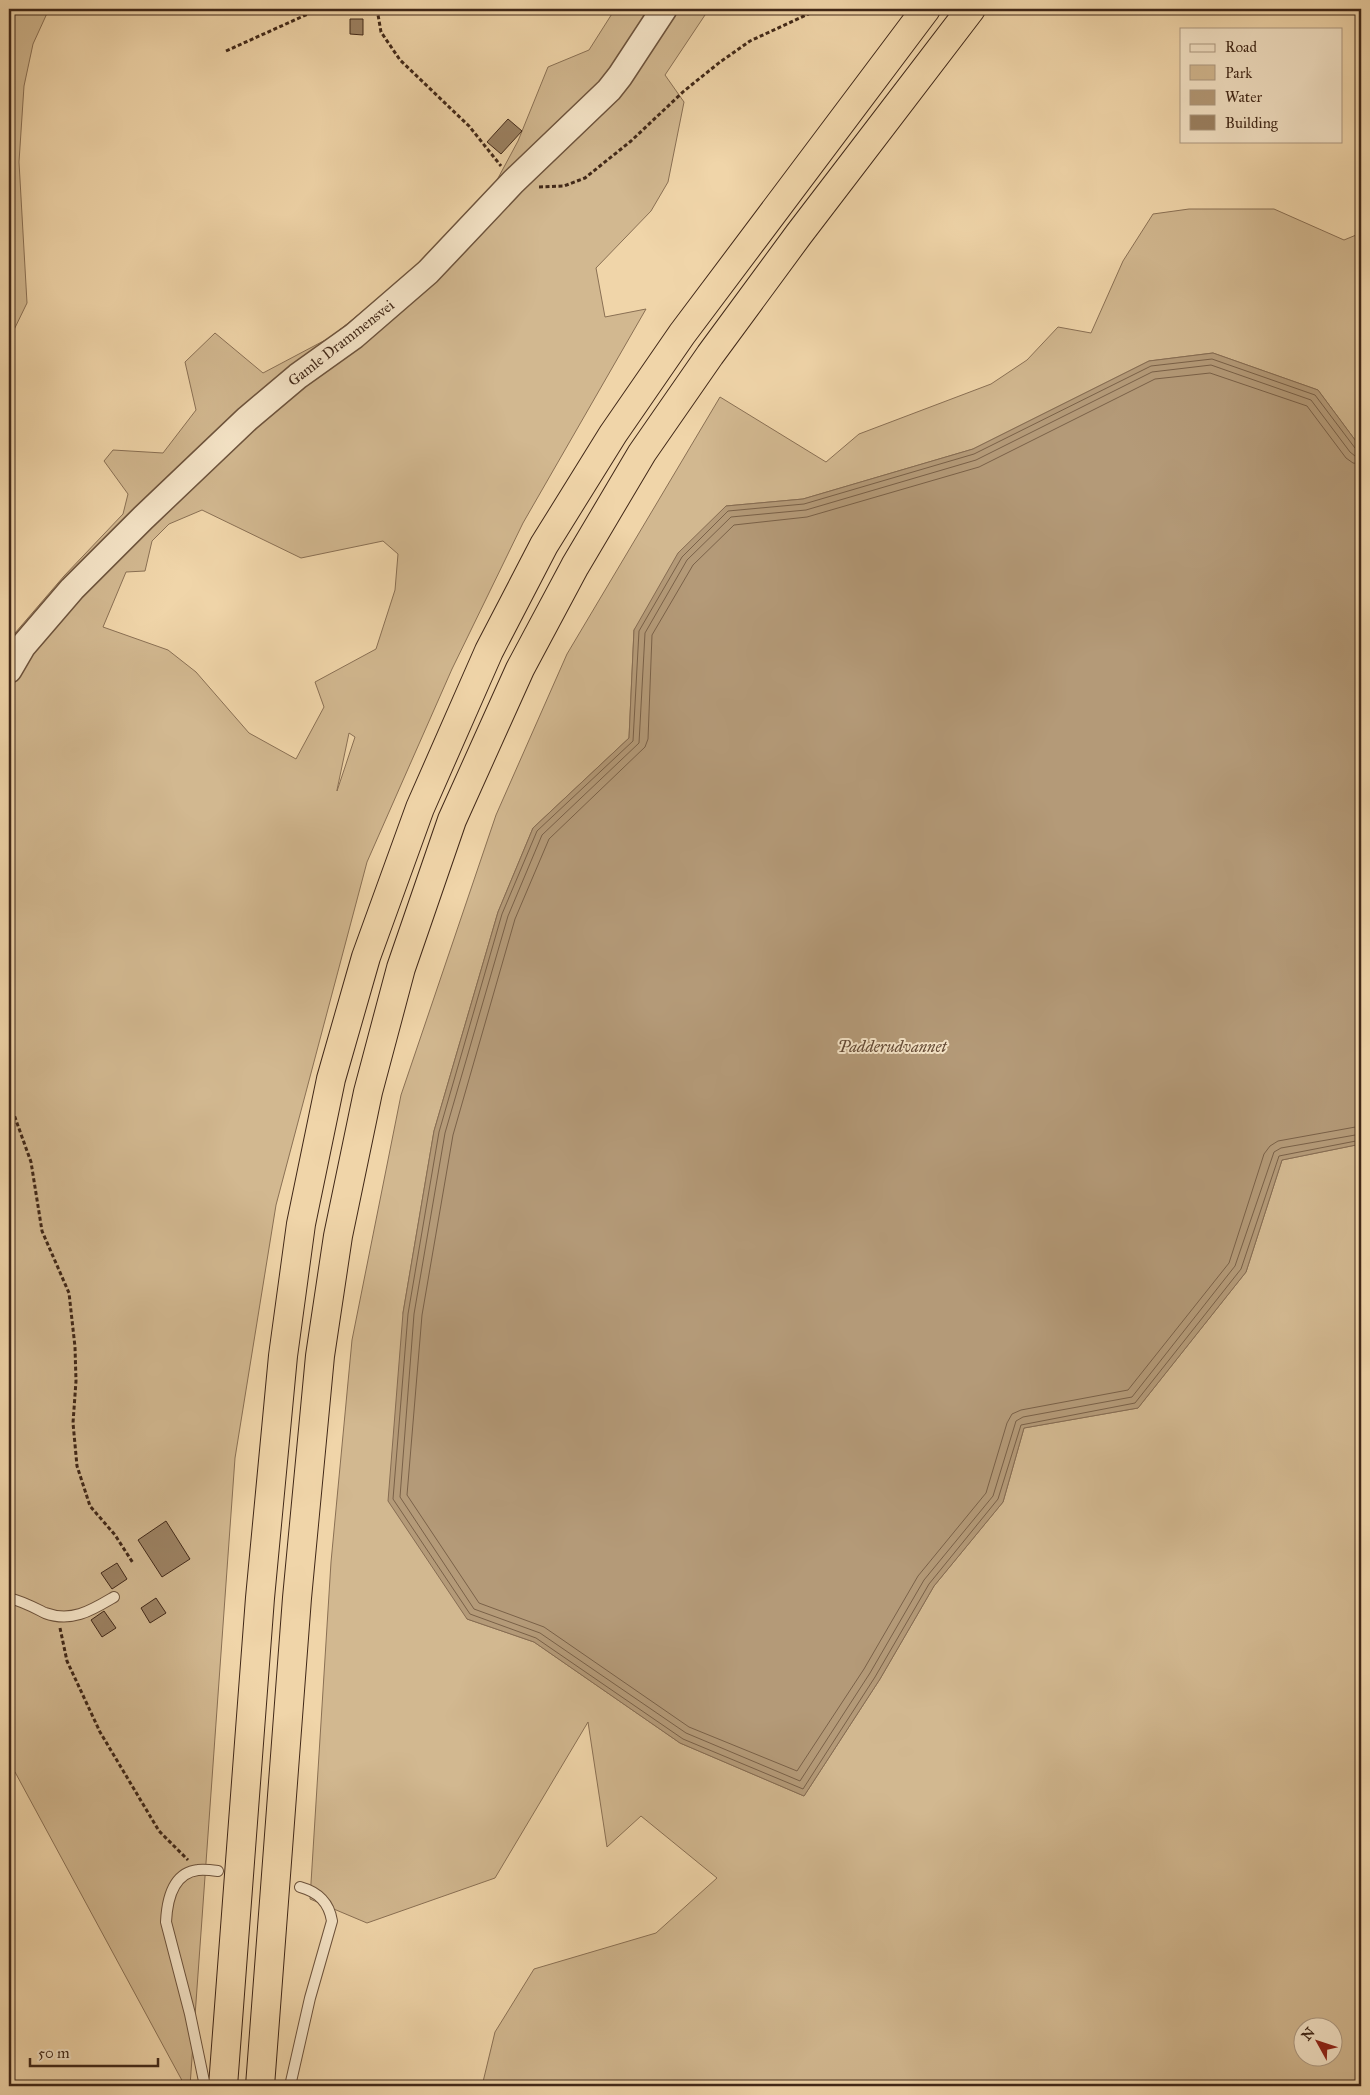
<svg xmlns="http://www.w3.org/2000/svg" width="1370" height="2095" font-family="'IM FELL Great Primer',serif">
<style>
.green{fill:#d2b890;stroke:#8a7054;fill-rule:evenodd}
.water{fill:#b49a78;stroke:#866c52}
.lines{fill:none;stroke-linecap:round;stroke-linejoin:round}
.shore{stroke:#7a6148;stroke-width:1}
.building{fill:#9c8263;stroke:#412818}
.service-casing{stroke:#6d533c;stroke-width:12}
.tertiary-casing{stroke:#6d533c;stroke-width:28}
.motorway-casing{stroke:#412818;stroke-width:30}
.path{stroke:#412818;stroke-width:3;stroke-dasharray:4 2.5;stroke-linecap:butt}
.service{stroke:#f5e4c7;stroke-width:10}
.tertiary{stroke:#f5e4c7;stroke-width:25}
.motorway{stroke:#f0d5a9;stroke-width:28}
.labels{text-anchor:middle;stroke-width:4;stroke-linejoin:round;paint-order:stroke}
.street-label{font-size:15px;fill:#412818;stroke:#f5e4c7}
.water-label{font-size:16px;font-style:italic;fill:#644a35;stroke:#f5e4c7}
</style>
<rect width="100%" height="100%" fill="#f0d5a9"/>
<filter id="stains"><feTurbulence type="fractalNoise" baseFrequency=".004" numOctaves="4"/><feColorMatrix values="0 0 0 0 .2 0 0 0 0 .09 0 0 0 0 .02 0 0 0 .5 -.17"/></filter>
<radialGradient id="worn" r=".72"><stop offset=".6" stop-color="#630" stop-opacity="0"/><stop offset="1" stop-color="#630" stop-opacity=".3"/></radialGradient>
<g class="green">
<path d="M9,9H49L33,44L24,86L19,162L27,303L9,340Z"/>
<path d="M615,9H709L665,75L684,102L668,182L651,211L596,268L605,317L646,309L523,523L452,669L367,862L276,1205L235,1458L190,2086H185L15,1772L9,1765V640L64,576L123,514L128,494L104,461L113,450L163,453L196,410L185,362L215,333L263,373L331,337L424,261L490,193L518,141L548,67L589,50ZM202,510L301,558L383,541L398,554L395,590L376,649L315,682L324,707L296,759L249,733L196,672L168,650L103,627L126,572L145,571L152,541L169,524ZM349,733L355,737L337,791V790Z"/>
<path d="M1189,209H1274L1344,240L1361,233V448L1318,390L1213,353L1149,361L973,449L803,499L726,506L634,630L629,738L533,828L498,912L434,1131L403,1313L467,1619L534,1642L680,1743L804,1796L880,1679L934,1586L1003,1502L1024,1428L1138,1408L1246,1272L1282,1160L1361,1144V2086H482L495,2032L534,1969L656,1933L717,1878L641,1816L607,1847L588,1722L495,1878L367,1923L310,1899L331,1562L352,1340L401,1095L496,815L567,654L720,397L826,462L859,434L991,384L1027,360L1058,327L1091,333L1123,261L1153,214ZM1302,2028H1332V2058H1302Z"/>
</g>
<path class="water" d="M1213,353L1318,390L1361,448V1144L1282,1160L1246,1272L1138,1408L1024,1428L1003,1502L934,1586L880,1679L804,1796L680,1743L534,1642L467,1619L388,1501L403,1313L434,1131L498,912L533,828L629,738L634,630L678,553L726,506L803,499L973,449L1149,361Z"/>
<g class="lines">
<g class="shore">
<path d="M1361,450L1355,448L1315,395L1212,359L1151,366L974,454L804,504L728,511L682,557L639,631L633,741L537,831L502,914L439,1132L408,1314L393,1499L470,1614L536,1638L683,1739L803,1789L875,1677L929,1584L998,1499L1021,1425L1135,1403L1241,1269L1279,1156L1361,1140"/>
<path d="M1361,456H1355L1350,452L1311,400L1211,365L1152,372L976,460L806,510L731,517L687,560L645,633L639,743L542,835L508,916L445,1133L414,1314L400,1497L474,1609L540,1633L686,1733L800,1781L870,1673L924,1580L993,1496L1016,1421L1023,1417L1132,1397L1235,1266L1274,1152L1281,1148L1361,1134"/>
<path d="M1361,464L1353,463L1346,458L1307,406L1210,373L1155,379L979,467L807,517L734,525L693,565L652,635L648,739L645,747L549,839L515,919L453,1135L422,1315L407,1495L479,1603L544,1627L689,1727L797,1771L864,1669L918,1576L986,1493L1007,1423L1012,1414L1021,1410L1128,1390L1229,1263L1264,1154L1270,1146L1278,1141L1361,1126"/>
</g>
</g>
<g class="building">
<path d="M350,19H363V35L350,34Z"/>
<path d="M508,119L522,131L501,154L487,142Z"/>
<path d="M166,1521L190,1559L162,1577L138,1540Z"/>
<path d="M117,1563L127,1579L112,1589L101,1573Z"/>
<path d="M156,1598L166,1613L150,1623L141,1608Z"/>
<path d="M104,1611L116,1628L102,1637L91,1620Z"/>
</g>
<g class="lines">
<defs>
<g id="service">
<path d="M9,1598C22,1601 33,1607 45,1613C72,1623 92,1610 114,1597"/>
<path d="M205,2086L190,2014L166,1922C167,1901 172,1873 198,1870C204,1869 211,1870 218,1871"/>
<path d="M290,2086L310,1998L332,1921C329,1902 318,1892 300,1887"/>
</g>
<path id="tertiary" d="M9,670L23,646L72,589L143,518L247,419L298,376L354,336L428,272L513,182L609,90L620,76L664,9"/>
<g id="motorway">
<path d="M223,2086L260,1598L283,1356L301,1224L331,1079L366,957L420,808L489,651L544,545L613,434L682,334L926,9"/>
<path d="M260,2086L297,1598L320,1356L338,1236L368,1092L401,968L452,820L520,669L575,566L642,453L710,355L799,234L971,9"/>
</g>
</defs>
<use href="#service" class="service-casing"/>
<use href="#tertiary" class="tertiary-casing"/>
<use href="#motorway" class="motorway-casing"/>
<g class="path">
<path d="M377,9L381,32L400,60L469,126L501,166"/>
<path d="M226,51L319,9"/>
<path d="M539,187L564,186L585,178L631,141L684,91L720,62L750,41L819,9"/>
<path d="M9,1032V1038"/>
<path d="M9,1091L12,1109L31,1162L42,1231L69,1293L75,1347L76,1381L73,1423L77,1466L90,1506L115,1535L133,1563"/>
<path d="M60,1628L67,1661L100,1732L159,1831L188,1860"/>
</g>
<use href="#service" class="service"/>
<use href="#tertiary" class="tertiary"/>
<use href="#motorway" class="motorway"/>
</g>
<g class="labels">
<g class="street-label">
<text transform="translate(341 343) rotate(-38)" y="5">Gamle Drammensvei</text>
</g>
<g class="water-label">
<text x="892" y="1052">Padderudvannet</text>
</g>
</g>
<rect width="1370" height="2095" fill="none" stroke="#f0d5a9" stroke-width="30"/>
<rect x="10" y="10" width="1350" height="2075" fill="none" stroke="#412818" stroke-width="2.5"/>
<rect x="15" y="15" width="1340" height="2065" fill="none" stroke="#412818"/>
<rect x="1180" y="28" width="162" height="115" fill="#f5e4c7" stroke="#ad9981"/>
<rect x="1190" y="44" width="25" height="8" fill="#f5e4c7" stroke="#ad9981"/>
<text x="1225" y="52" font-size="15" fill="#412818">Road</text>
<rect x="1190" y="65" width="25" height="15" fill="#d2b890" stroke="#ad9981"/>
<text x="1225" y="78" font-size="15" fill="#412818">Park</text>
<rect x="1190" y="90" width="25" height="15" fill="#b49a78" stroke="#ad9981"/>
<text x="1225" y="102" font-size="15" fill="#412818">Water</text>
<rect x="1190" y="115" width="25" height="15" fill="#9c8263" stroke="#ad9981"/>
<text x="1225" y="128" font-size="15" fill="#412818">Building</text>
<g transform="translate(1318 2042) rotate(310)"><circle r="24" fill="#f5e4c7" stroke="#ad9981"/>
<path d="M0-4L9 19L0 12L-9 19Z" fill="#8f2418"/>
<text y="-8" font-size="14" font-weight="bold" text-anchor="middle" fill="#412818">N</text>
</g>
<path d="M30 2058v8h128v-8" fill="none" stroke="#412818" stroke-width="2.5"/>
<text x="38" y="2058" font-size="15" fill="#412818" stroke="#f5e4c7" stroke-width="4" paint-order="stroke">50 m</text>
<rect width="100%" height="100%" filter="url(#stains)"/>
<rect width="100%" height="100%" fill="url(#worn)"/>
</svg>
